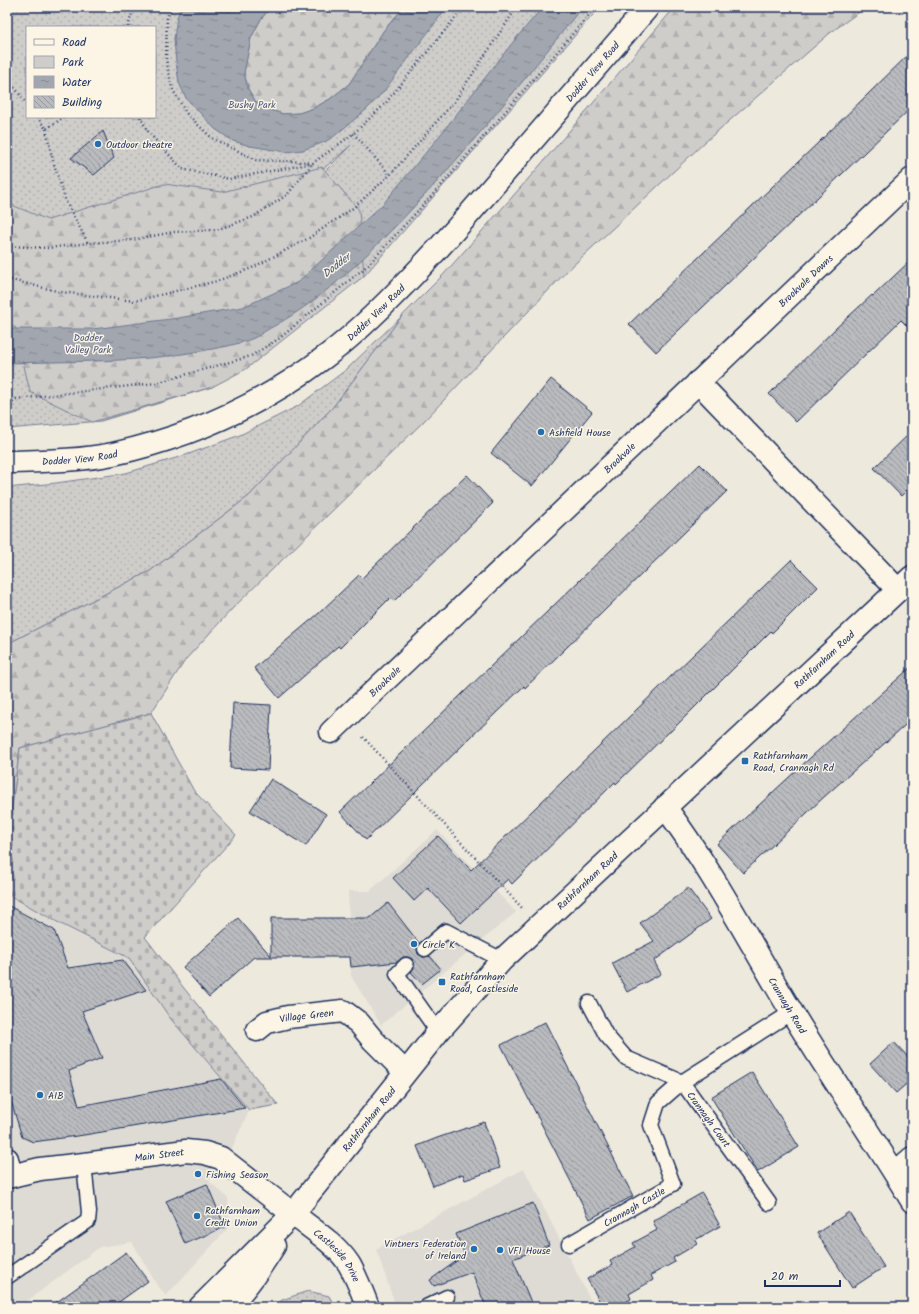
<svg xmlns="http://www.w3.org/2000/svg" width="919" height="1314" font-family="Kalam,sans-serif">
<style>
.built{fill:#dedbd4}
.green{fill:url(#green-dots);stroke:#757e94;fill-rule:evenodd}
.forest{fill:url(#forest-firs);stroke:#757e94}
.cemetery{fill:url(#cemetery-stones);stroke:#757e94}
.water{fill:url(#water-ripples);stroke:#6c778f}
.building{fill:url(#building-back-hatch);stroke:#1b2f5e}
.lines{fill:none;stroke-linecap:round;stroke-linejoin:round}
.service-casing{stroke:#1b2f5e;stroke-width:17}
.minor-casing{stroke:#1b2f5e;stroke-width:25}
.tertiary-casing{stroke:#1b2f5e;stroke-width:25}
.secondary-casing{stroke:#1b2f5e;stroke-width:25}
.path{stroke:#1b2f5e;stroke-width:2.5;stroke-dasharray:1 3;stroke-linecap:butt}
.service{stroke:#fcf5e5;stroke-width:14}
.minor{stroke:#fcf5e5;stroke-width:22}
.tertiary{stroke:#fcf5e5;stroke-width:22}
.secondary{stroke:#fcf5e5;stroke-width:22}
.poi-dot{fill:#1f6fb2;stroke:#fcf5e5;stroke-width:1.5}
.labels{text-anchor:middle;stroke-width:3;stroke-linejoin:round;paint-order:stroke}
.street-label{font-size:10px;fill:#1b2f5e;stroke:#fcf5e5}
.park-label{font-size:10px;fill:#485679;stroke:#fcf5e5}
.poi-label{font-size:10px;fill:#1b2f5e;stroke:#fcf5e5;text-anchor:start}
.water-label{font-size:11px;font-style:italic;fill:#445376;stroke:#fcf5e5}
</style>
<defs>
<pattern id="green-dots" width="8" height="8" patternUnits="userSpaceOnUse"><rect width="8" height="8" fill="#cfcdca"/><path d="M2 2h.1M6 6h.1" fill="none" stroke="#b1b0b0" stroke-width="1.8" stroke-linecap="round"/></pattern>
<pattern id="forest-firs" width="22" height="20" patternUnits="userSpaceOnUse"><rect width="22" height="20" fill="#cfcdca"/><path d="M5 1l3.5 6h-7zM16 11l3.5 6h-7z" fill="#b1b0b0"/></pattern>
<pattern id="cemetery-stones" width="16" height="16" patternUnits="userSpaceOnUse"><rect width="16" height="16" fill="#cfcdca"/><path d="M2 7V4a2 2 0 0 1 4 0v3zM10 15v-3a2 2 0 0 1 4 0v3z" fill="#b1b0b0"/></pattern>
<pattern id="water-ripples" width="26" height="14" patternUnits="userSpaceOnUse"><rect width="26" height="14" fill="#a2a7af"/><path d="M2 4q2-2 4 0t4 0M15 11q2-2 4 0t4 0" fill="none" stroke="#838892"/></pattern>
<pattern id="building-back-hatch" width="6" height="6" patternUnits="userSpaceOnUse"><rect width="6" height="6" fill="#babbbe"/><path d="M-1 5l2 2M0 0l6 6M5-1l2 2" fill="none" stroke="#96989e"/></pattern>
</defs>
<rect width="100%" height="100%" fill="#eee9dd"/>
<filter id="ink" filterUnits="userSpaceOnUse"><feTurbulence type="fractalNoise" baseFrequency=".025" numOctaves="2"/><feDisplacementMap in="SourceGraphic" scale="8" xChannelSelector="R" yChannelSelector="G"/><feConvolveMatrix kernelMatrix="1 2 1 2 8 2 1 2 1" color-interpolation-filters="sRGB"/></filter>
<g filter="url(#ink)">
<g class="built">
<path d="M437,830L516,912L381,1025L351,976L348,891H370Z"/>
<path d="M7,894L61,924L129,958L170,1018L249,1111L230,1152L209,1181L228,1198L229,1227L166,1296L155,1282L132,1242L100,1247L19,1307H7V1156L13,1155L7,1133Z"/>
<path d="M524,1169L594,1307H396L376,1249Z"/>
</g>
<g class="green">
<path d="M7,7H600L364,276L212,387L101,421L7,429ZM27,27H155V117H27ZM351,145L305,191L232,248Z"/>
<path d="M402,316L333,407L249,496L150,571L7,644V488L56,483L126,473L186,455L240,435L298,406L347,369Z"/>
<path d="M308,1291L329,1296L335,1307H274L282,1300Z"/>
</g>
<g class="forest">
<path d="M271,7H404L384,30L349,84L330,99L314,108L299,113L283,114L270,110L256,102L248,89L244,72L251,38L261,19Z"/>
<path d="M675,7H866L830,33L705,142L566,272L422,423L232,609L186,659L151,713L20,748L7,843V644L150,571L249,496L333,407L402,316L444,274L536,170Z"/>
<path d="M322,167L359,210L364,276L246,369L212,387L92,422L30,392L15,327L7,326V203L48,220L164,184L222,192Z"/>
</g>
<path class="cemetery" d="M151,713L194,791L236,835L145,937L183,987L278,1105L249,1110L170,1018L129,958L61,924L7,894V843L20,748Z"/>
<g class="water">
<path d="M182,7H271L261,19L251,38L244,73L248,89L256,102L270,110L283,114L299,113L314,108L330,99L349,84L384,30L404,7H447L384,91L367,109L332,138L322,143L303,150L286,152L250,146L233,141L215,129L186,98L179,83L176,62L174,39L177,17Z"/>
<path d="M543,7H582C527,77 471,146 410,211C369,254 327,296 276,325C268,329 261,334 254,338C237,345 218,348 201,351C137,363 72,361 7,363V329H93L178,318L243,307L298,282L383,204L437,139L517,37Z"/>
</g>
<g class="building">
<path d="M912,51V107L656,352L629,324L821,140Z"/>
<path d="M103,131L114,158L94,175L71,158Z"/>
<path d="M912,259V331L901,320L796,422L769,394L836,328L872,295L873,296Z"/>
<path d="M551,379L592,412L532,486L491,453Z"/>
<path d="M912,431V485L901,496L874,468Z"/>
<path d="M700,464L727,491L525,688L524,686L471,737L366,840L340,812Z"/>
<path d="M467,475L493,503L394,601L390,598L340,648L338,646L279,698L254,668L318,614L359,575L362,578Z"/>
<path d="M791,560L818,587L772,633L771,631L670,732H669L616,784L615,782L512,884L508,879L461,923L428,888L414,901L393,878L438,836L471,870Z"/>
<path d="M912,666V719L824,797L743,873L717,844L800,767Z"/>
<path d="M233,703L271,705L268,770L230,768Z"/>
<path d="M271,779L326,814L306,846L250,811Z"/>
<path d="M688,888L711,919L654,961L661,974L627,992L612,963L654,941L640,923Z"/>
<path d="M388,903L419,943L417,947L418,954L423,957L430,956L441,969L422,984L411,972L414,968V963L412,959L408,957H403L397,962L351,967L350,957H254L209,997L183,967L238,918L271,956V918H370Z"/>
<path d="M7,905L54,930L68,968L123,960L146,990L82,1011L102,1058L69,1071L79,1106L221,1079L245,1108L84,1135L33,1142L22,1137L7,1088Z"/>
<path d="M545,1022L633,1196L590,1219L501,1045Z"/>
<path d="M894,1042L912,1061V1079L896,1093L870,1064Z"/>
<path d="M752,1072L799,1147L758,1172L711,1097Z"/>
<path d="M484,1122L500,1168L465,1180L463,1174L433,1186L417,1146L437,1138Z"/>
<path d="M207,1184L225,1227L185,1244L166,1201Z"/>
<path d="M702,1193L720,1226L695,1240L697,1244L673,1258L675,1262L651,1275L653,1280L629,1294L631,1299L617,1307H603L587,1279L612,1265L610,1261L635,1247L633,1243L657,1230L653,1221Z"/>
<path d="M533,1203L549,1245L513,1259L533,1307H486L472,1272L434,1286L430,1280L465,1255L456,1234Z"/>
<path d="M849,1212L884,1267L852,1288L817,1233Z"/>
<path d="M126,1252L148,1281L112,1307H50Z"/>
</g>
<g class="lines">
<defs>
<g id="service">
<path d="M425,949L446,931L502,960"/>
<path d="M406,965L397,974L438,1032"/>
<path d="M769,1203L682,1082L792,1012"/>
<path id="s1" d="M569,1244L673,1184L651,1125L658,1103L682,1082L626,1058L606,1035L589,1003"/>
<path d="M7,1277L88,1221L89,1212L84,1164"/>
<path d="M426,1307L447,1297"/>
</g>
<g id="minor">
<path d="M698,382L898,590"/>
<path id="s2" d="M331,732L912,179"/>
<path id="s3" d="M665,807C713,871 750,943 791,1011C830,1076 873,1137 912,1201"/>
<path id="s4" d="M257,1030L267,1022L288,1017L343,1011L359,1023L373,1040L405,1072"/>
<path d="M7,1159L11,1176"/>
<path d="M895,1173L912,1158"/>
<path id="s5" d="M293,1214C312,1229 336,1244 349,1264C357,1278 362,1292 368,1307"/>
</g>
<g id="tertiary">
<path id="s6" d="M7,1177L40,1169L84,1164L186,1151L205,1153L221,1158L293,1214"/>
</g>
<g id="secondary">
<path id="s7" d="M7,462C42,461 79,461 113,454C190,437 263,404 325,357C348,340 369,320 389,300C426,263 461,224 495,184C546,125 597,66 648,7"/>
<path id="s8" d="M200,1307L293,1214L438,1032L502,960L912,577"/>
<path d="M228,1307C246,1289 261,1267 274,1246"/>
</g>
</defs>
<use href="#service" class="service-casing"/>
<use href="#minor" class="minor-casing"/>
<use href="#tertiary" class="tertiary-casing"/>
<use href="#secondary" class="secondary-casing"/>
<g class="path">
<path d="M172,7L167,18L166,59L172,88L186,113L212,138L256,160L309,162"/>
<path d="M128,27L134,7"/>
<path d="M7,78L27,104"/>
<path d="M37,117L46,129L64,117"/>
<path d="M140,117L149,133L182,169L229,179L313,163L353,134L385,104L464,7"/>
<path d="M46,129L53,161L66,202L88,243"/>
<path d="M353,134L359,139L390,175"/>
<path d="M7,246L49,248L88,243L132,240L173,232L216,230L253,217L287,195L313,163"/>
<path d="M7,279L61,292L135,301L217,281L252,268L309,238L353,208L390,175L454,102L517,7"/>
<path d="M7,407L16,399L156,383L251,356L280,338L368,265L439,188L596,7"/>
<path d="M363,737L522,908"/>
</g>
<use href="#service" class="service"/>
<use href="#minor" class="minor"/>
<use href="#tertiary" class="tertiary"/>
<use href="#secondary" class="secondary"/>
</g>
</g>
<g class="poi-dot">
<circle cx="98" cy="144" r="4"/>
<circle cx="541" cy="432" r="4"/>
<rect x="741" y="757" width="8" height="8" rx="2"/>
<circle cx="414" cy="944" r="4"/>
<rect x="438" y="978" width="8" height="8" rx="2"/>
<circle cx="40" cy="1095" r="4"/>
<circle cx="198" cy="1174" r="4"/>
<circle cx="197" cy="1216" r="4"/>
<circle cx="474" cy="1249" r="4"/>
<circle cx="500" cy="1250" r="4"/>
</g>
<g class="labels">
<g class="street-label">
<text dy="4" stroke="none"><textPath href="#s7" startOffset="733">Dodder View Road</textPath></text>
<text dy="4" stroke="none"><textPath href="#s2" startOffset="655">Brookvale Downs</textPath></text>
<text dy="4" stroke="none"><textPath href="#s7" startOffset="409">Dodder View Road</textPath></text>
<text dy="4" stroke="none"><textPath href="#s7" startOffset="73">Dodder View Road</textPath></text>
<text dy="4" stroke="none"><textPath href="#s2" startOffset="398">Brookvale</textPath></text>
<text dy="4" stroke="none"><textPath href="#s8" startOffset="901">Rathfarnham Road</textPath></text>
<text dy="4" stroke="none"><textPath href="#s2" startOffset="74">Brookvale</textPath></text>
<text dy="4" stroke="none"><textPath href="#s8" startOffset="577">Rathfarnham Road</textPath></text>
<text dy="4" stroke="none"><textPath href="#s3" startOffset="233">Crannagh Road</textPath></text>
<text dy="4" stroke="none"><textPath href="#s4" startOffset="53">Village Green</textPath></text>
<text dy="4" stroke="none"><textPath href="#s8" startOffset="253">Rathfarnham Road</textPath></text>
<text transform="translate(709 1119) rotate(54)" y="4">Crannagh Court</text>
<text dy="4" stroke="none"><textPath href="#s6" startOffset="154">Main Street</textPath></text>
<text dy="4" stroke="none"><textPath href="#s1" startOffset="75">Crannagh Castle</textPath></text>
<text dy="4" stroke="none"><textPath href="#s5" startOffset="61">Castleside Drive</textPath></text>
</g>
<g class="park-label">
<text x="252" y="108">Bushy Park</text>
<text x="88" y="341">Dodder<tspan x="88" dy="12">Valley Park</tspan></text>
</g>
<g class="poi-label">
<text x="106" y="148">Outdoor theatre</text>
<text x="549" y="436">Ashfield House</text>
<text x="753" y="759">Rathfarnham<tspan x="753" dy="12">Road, Crannagh Rd</tspan></text>
<text x="422" y="948">Circle K</text>
<text x="450" y="980">Rathfarnham<tspan x="450" dy="12">Road, Castleside</tspan></text>
<text x="48" y="1099">AIB</text>
<text x="206" y="1178">Fishing Season</text>
<text x="205" y="1214">Rathfarnham<tspan x="205" dy="12">Credit Union</tspan></text>
<text x="466" y="1247" text-anchor="end">Vintners Federation<tspan x="466" dy="12">of Ireland</tspan></text>
<text x="508" y="1254">VFI House</text>
</g>
<g class="water-label">
<text transform="translate(336 265) rotate(-38)" y="4">Dodder</text>
</g>
</g>
<rect width="919" height="1314" fill="none" stroke="#fcf5e5" stroke-width="24"/>
<rect x="12" y="12" width="895" height="1290" fill="none" stroke="#1b2f5e" stroke-width="1.5" filter="url(#ink)"/>
<rect x="26" y="26" width="130" height="92" fill="#fcf5e5" stroke="#a2a6af"/>
<rect x="34" y="39" width="20" height="6" fill="#fcf5e5" stroke="#a2a6af"/>
<text x="62" y="46" font-size="12" fill="#1b2f5e">Road</text>
<rect x="34" y="56" width="20" height="12" fill="#cfcdca" stroke="#a2a6af"/>
<text x="62" y="66" font-size="12" fill="#1b2f5e">Park</text>
<rect x="34" y="76" width="20" height="12" fill="url(#water-ripples)" stroke="#a2a6af"/>
<text x="62" y="86" font-size="12" fill="#1b2f5e">Water</text>
<rect x="34" y="96" width="20" height="12" fill="url(#building-back-hatch)" stroke="#a2a6af"/>
<text x="62" y="106" font-size="12" fill="#1b2f5e">Building</text>
<path d="M765 1280v6h75v-6" fill="none" stroke="#1b2f5e" stroke-width="2"/>
<text x="771" y="1280" font-size="12" fill="#1b2f5e" stroke="#fcf5e5" stroke-width="3" paint-order="stroke">20 m</text>
</svg>
